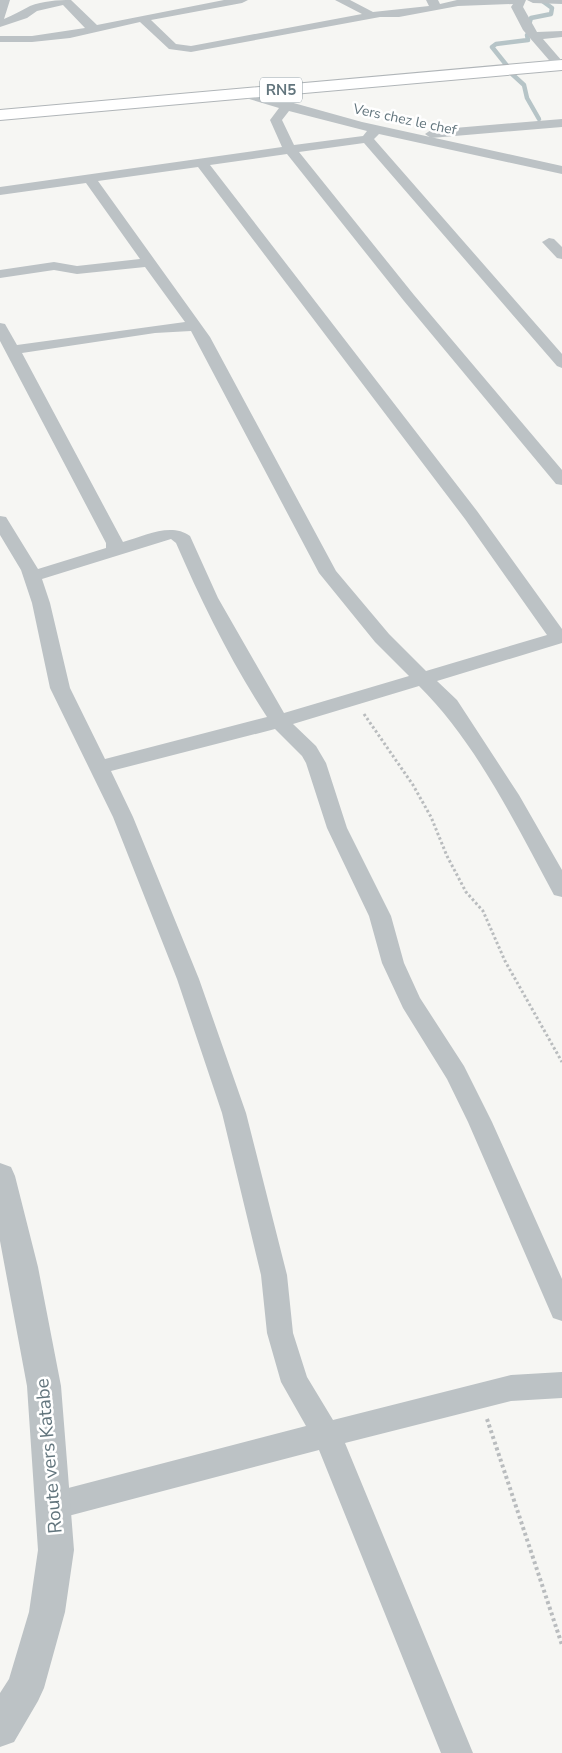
<svg xmlns="http://www.w3.org/2000/svg" width="562" height="1753" font-family="'Nunito Sans',sans-serif">
<style>
.lines{fill:none;stroke-linecap:round;stroke-linejoin:round}
.stream{stroke:#b6c4c7;stroke-width:4.5}
.trunk-casing{stroke:#b0b5b8;stroke-width:2}
.path-far1{stroke:#b9bcbe;stroke-width:3;stroke-dasharray:2.5 2.5;stroke-linecap:butt}
.path{stroke:#b9bcbe;stroke-width:4;stroke-dasharray:3 3;stroke-linecap:butt}
.minor{fill:#bcc2c5;fill-rule:evenodd}
.tertiary{fill:#bcc2c5;fill-rule:evenodd}
.trunk{fill:#fff;fill-rule:evenodd}
.labels{text-anchor:middle;stroke-width:5;stroke-linejoin:round;paint-order:stroke}
.far-street-label{font-size:14px;fill:#62757d;stroke:#fff}
.shield{fill:#fff;stroke:#919ea4;stroke-width:1}
.shield-label{font-size:15px;font-weight:bold;fill:#62757d}
.near-street-label{font-size:19px;fill:#62757d;stroke:#fff}
</style>
<rect width="100%" height="100%" fill="#f6f6f3"/>
<g class="lines">
<g class="stream">
<path d="M508,67L492,47L496,44L528,40L527,35L532,30L529,25L531,18L551,14L552,8L541,0"/>
<path d="M512,74L524,85L527,98L539,119"/>
</g>
<defs>
<path id="trunk" d="M562,60V70L0,120V110Z"/>
</defs>
<use href="#trunk" class="trunk-casing"/>
<path class="path-far1" d="M364,714L413,785L431,817L447,856L466,892L483,911L505,961L562,1062"/>
<path class="path" d="M487,1419L562,1645"/>
<g class="minor">
<path d="M0,0H10L4,19C14,15 22,10 30,6C43,1 57,0 71,0L97,25L224,0H248L242,3L151,20L176,44L191,46L362,14L335,0H350L373,12L429,6L426,0H438L440,4L457,0H526L523,7L537,32L562,31V37L543,39L562,61V68L555,67L523,30L511,7L513,4L458,6L399,17H380L191,52L169,49L140,22L70,38L32,42H0V36H32L85,28L63,5L37,11L27,18L0,27Z"/>
<path d="M527,0H562V4L533,3Z"/>
<path d="M243,89L362,122L562,166V174L379,134L374,139L562,354V368L557,366L364,143L299,152L414,295L562,470V485L556,484L404,301L287,154L210,165L477,511L562,629V643L437,681L457,700L519,795L562,870V897L554,895C516,825 476,742 419,686L293,724L316,746L326,763L347,828L391,916L404,963L420,998L464,1066L492,1122L562,1279V1321L553,1318L468,1122L447,1079L403,1008L382,963L369,916L327,828L306,763L302,756L275,729L111,771L133,817L199,979L246,1113L287,1275L293,1333L307,1377L333,1420L511,1375L562,1372V1398L511,1401L345,1443L473,1753H441L319,1450L53,1520L43,1516L39,1506L43,1496L53,1492L306,1426L281,1382L267,1333L261,1275L222,1113L177,979L113,817L50,688L32,603L21,570L0,535V516L6,517L38,569L106,548V543L0,341V323L5,324L17,345L185,322L145,267L77,274L54,270L0,278V270L54,262L77,266L140,259L86,183L0,195V187L282,147L270,120L279,108L239,96L237,93ZM289,111L367,131L363,136L294,145L282,120ZM198,167L465,519L547,635L426,671L389,634L336,571L210,337L98,181ZM191,331L319,573L375,642L409,676L284,713L218,598L190,536C171,522 144,536 123,542L22,353L155,333ZM171,539L176,543C202,603 231,662 267,717L105,759L70,688L50,603L42,579Z"/>
<path d="M562,119V127L431,138L425,134L431,130Z"/>
<path d="M549,238L554,239L562,247V259L557,258L542,242Z"/>
</g>
<path class="tertiary" d="M0,1163L11,1167L15,1176L38,1267L61,1386L74,1550L65,1612L44,1688L38,1701L14,1742L0,1747V1693L9,1679L29,1612L38,1550L27,1386L0,1241Z"/>
<use href="#trunk" class="trunk"/>
</g>
<g class="labels">
<g class="far-street-label">
<text transform="translate(405 119) rotate(12)" y="5">Vers chez le chef</text>
</g>
<rect class="shield" x="260" y="77.5" width="42" height="25" rx="4"/>
<g class="shield-label">
<text x="281" y="95">RN5</text>
</g>
<g class="near-street-label">
<text transform="translate(48 1456) rotate(-95)" y="7">Route vers Katabe</text>
</g>
</g>
</svg>
